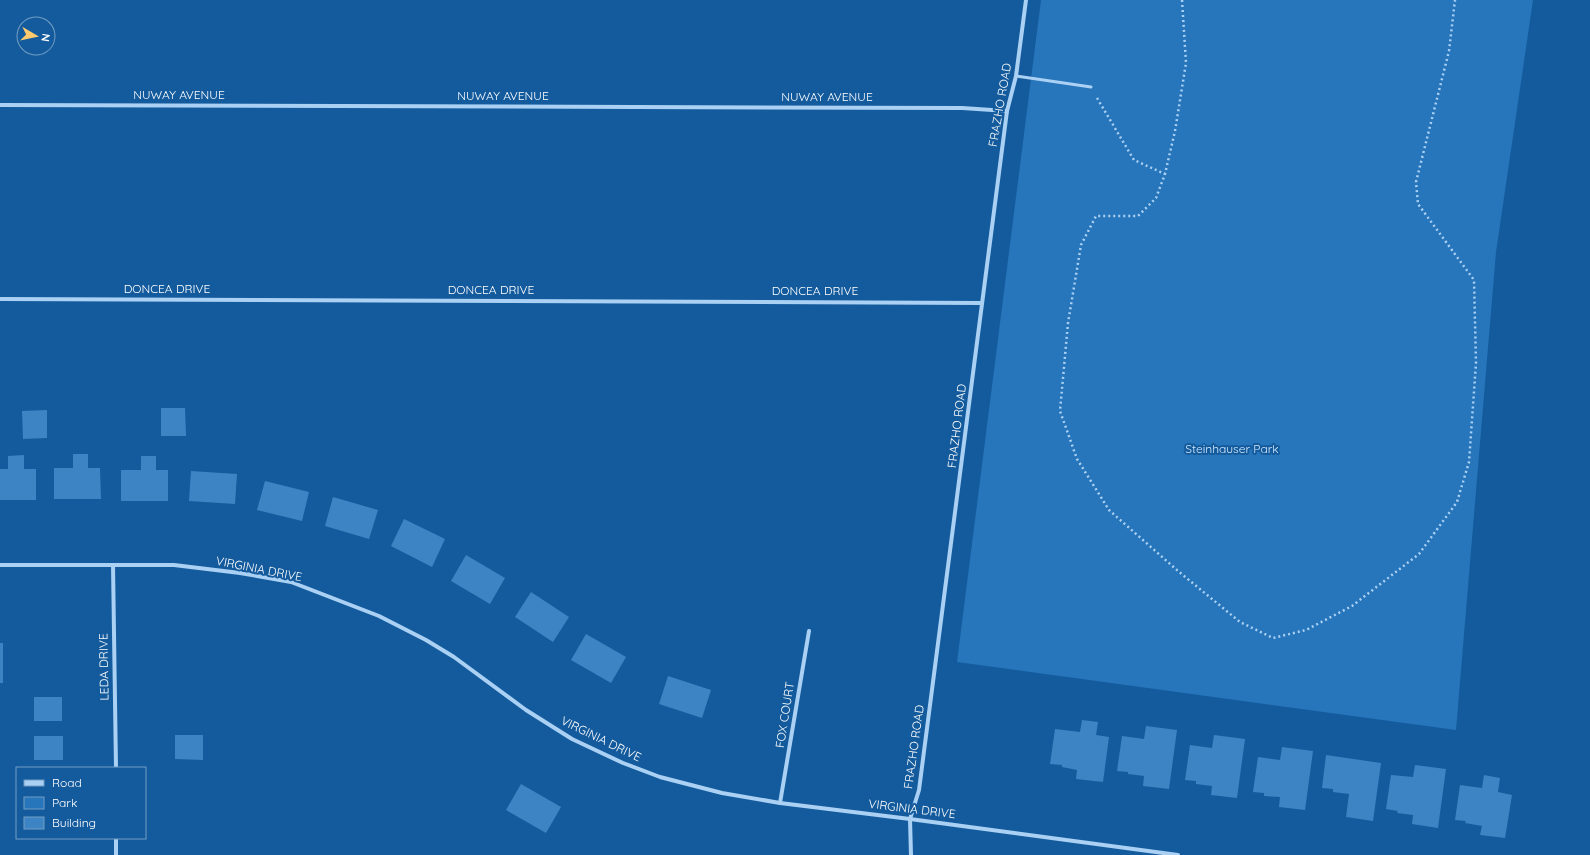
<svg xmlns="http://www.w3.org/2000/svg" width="1590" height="855" font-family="Quicksand,sans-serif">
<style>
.green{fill:#2775bb}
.building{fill:#3d84c4}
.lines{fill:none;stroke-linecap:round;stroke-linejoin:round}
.path{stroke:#aad1f4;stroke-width:2.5;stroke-dasharray:2 3;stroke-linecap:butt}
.service{stroke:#aad1f4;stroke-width:3}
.minor{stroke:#aad1f4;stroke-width:4}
.labels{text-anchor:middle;stroke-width:4;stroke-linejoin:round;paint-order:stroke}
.street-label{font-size:12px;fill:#fff;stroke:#145b9d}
.park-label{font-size:12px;fill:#d3e9fd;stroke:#145b9d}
</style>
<rect width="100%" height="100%" fill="#145b9d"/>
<path class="green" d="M1041,0H1533L1496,252L1456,730L957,662Z"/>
<g class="building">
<path d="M161,408H185L186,436H161Z"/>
<path d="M47,410V438L23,439L22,411Z"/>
<path d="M73,454H88V468H100L101,499H54V468H73Z"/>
<path d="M24,455V469H36V500H0V469H8V456Z"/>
<path d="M141,456H156V470H168V501H121V470H141Z"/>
<path d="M191,471L237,474L235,504L189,501Z"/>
<path d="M265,481L309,492L302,521L257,510Z"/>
<path d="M333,497L378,510L369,539L325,526Z"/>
<path d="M404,519L445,539L432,567L391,546Z"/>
<path d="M466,555L505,578L490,604L451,581Z"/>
<path d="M531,592L569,617L553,642L515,617Z"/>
<path d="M586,634L626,657L611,683L571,660Z"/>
<rect x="0" y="643" width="3" height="40"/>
<path d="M668,676L711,690L702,718L659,704Z"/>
<rect x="34" y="697" width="28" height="24"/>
<path d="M1082,720L1098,722L1096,735L1109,737L1103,782L1076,779L1077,770L1062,767V765L1050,764L1055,729L1080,732Z"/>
<path d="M1146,726L1177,730L1169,789L1143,786L1144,776L1128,774V772L1117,771L1122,736L1144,739Z"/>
<path d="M175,735H203V760L175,759Z"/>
<path d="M1214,735L1245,739L1237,798L1211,795L1212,786L1196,784V781L1185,780L1190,745L1212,748Z"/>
<rect x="34" y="736" width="29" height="24"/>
<path d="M1282,747L1313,751L1305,810L1279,807L1280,797L1264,796V793L1253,792L1258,757L1280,760Z"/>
<path d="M1326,755L1381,763L1373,821L1346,817L1349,794L1333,792V789L1322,788Z"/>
<path d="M1415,765L1446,769L1438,828L1412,824L1413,815L1397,813L1398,811L1386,809L1391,775L1413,777Z"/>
<path d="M1484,775L1500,778L1498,792L1512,795L1505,838L1480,835L1482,826L1465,823L1466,821L1455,820L1460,785L1482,788Z"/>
<path d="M521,784L561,807L546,833L506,810Z"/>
</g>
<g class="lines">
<g class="path">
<path d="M1182,0L1186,63L1175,131L1165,174L1156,198L1138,216H1096L1081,245L1068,323L1060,411L1077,459L1109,510L1178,571L1240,622L1273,638L1306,630L1352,606L1419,554L1457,502L1469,462L1476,363L1474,280L1418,204L1416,182L1449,51L1455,0"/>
<path d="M1097,98L1134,160L1165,174"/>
</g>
<path class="service" d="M1016,76L1091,87"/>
<g class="minor">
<path d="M0,105L962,108L1007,111"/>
<path d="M0,299L982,303"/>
<path d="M0,565H174L240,573L291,582L379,616L426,640L454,657L526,710L572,739L623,763L660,777L722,793L780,803L910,819L1178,855"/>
<path d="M113,565L116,768"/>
<path d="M780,803L809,631"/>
<path d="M116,838V855"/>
<path d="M911,855L910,819L919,790L1007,111L1016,76L1026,0"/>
</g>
</g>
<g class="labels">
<g class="street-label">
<text x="179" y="99">NUWAY AVENUE</text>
<text x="503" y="100">NUWAY AVENUE</text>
<text x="827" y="101">NUWAY AVENUE</text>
<text transform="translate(1000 105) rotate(-80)" y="4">FRAZHO ROAD</text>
<text x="167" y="293">DONCEA DRIVE</text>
<text x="491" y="294">DONCEA DRIVE</text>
<text x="815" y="295">DONCEA DRIVE</text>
<text transform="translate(957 426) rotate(-83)" y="4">FRAZHO ROAD</text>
<text transform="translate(259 569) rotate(11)" y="4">VIRGINIA DRIVE</text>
<text transform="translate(104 667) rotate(-91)" y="4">LEDA DRIVE</text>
<text transform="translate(785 715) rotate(-81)" y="4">FOX COURT</text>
<text transform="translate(601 739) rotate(26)" y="4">VIRGINIA DRIVE</text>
<text transform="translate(914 747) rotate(-82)" y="4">FRAZHO ROAD</text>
<text transform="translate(912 809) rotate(7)" y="4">VIRGINIA DRIVE</text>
</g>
<g class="park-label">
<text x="1232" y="453">Steinhauser Park</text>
</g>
</g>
<rect x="16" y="767" width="130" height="72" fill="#145b9d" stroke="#729dc4"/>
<rect x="24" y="780" width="20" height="6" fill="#aad1f4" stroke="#729dc4"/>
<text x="52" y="787" font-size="12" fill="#ffffff">Road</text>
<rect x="24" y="797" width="20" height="12" fill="#2775bb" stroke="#729dc4"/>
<text x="52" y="807" font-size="12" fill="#ffffff">Park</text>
<rect x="24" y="817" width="20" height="12" fill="#3d84c4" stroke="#729dc4"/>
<text x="52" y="827" font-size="12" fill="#ffffff">Building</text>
<g transform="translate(36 36) rotate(99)"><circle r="19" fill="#145b9d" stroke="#729dc4"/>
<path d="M0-3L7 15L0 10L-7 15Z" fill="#ffc96d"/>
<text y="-6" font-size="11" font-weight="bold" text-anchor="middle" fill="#ffffff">N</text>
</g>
</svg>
